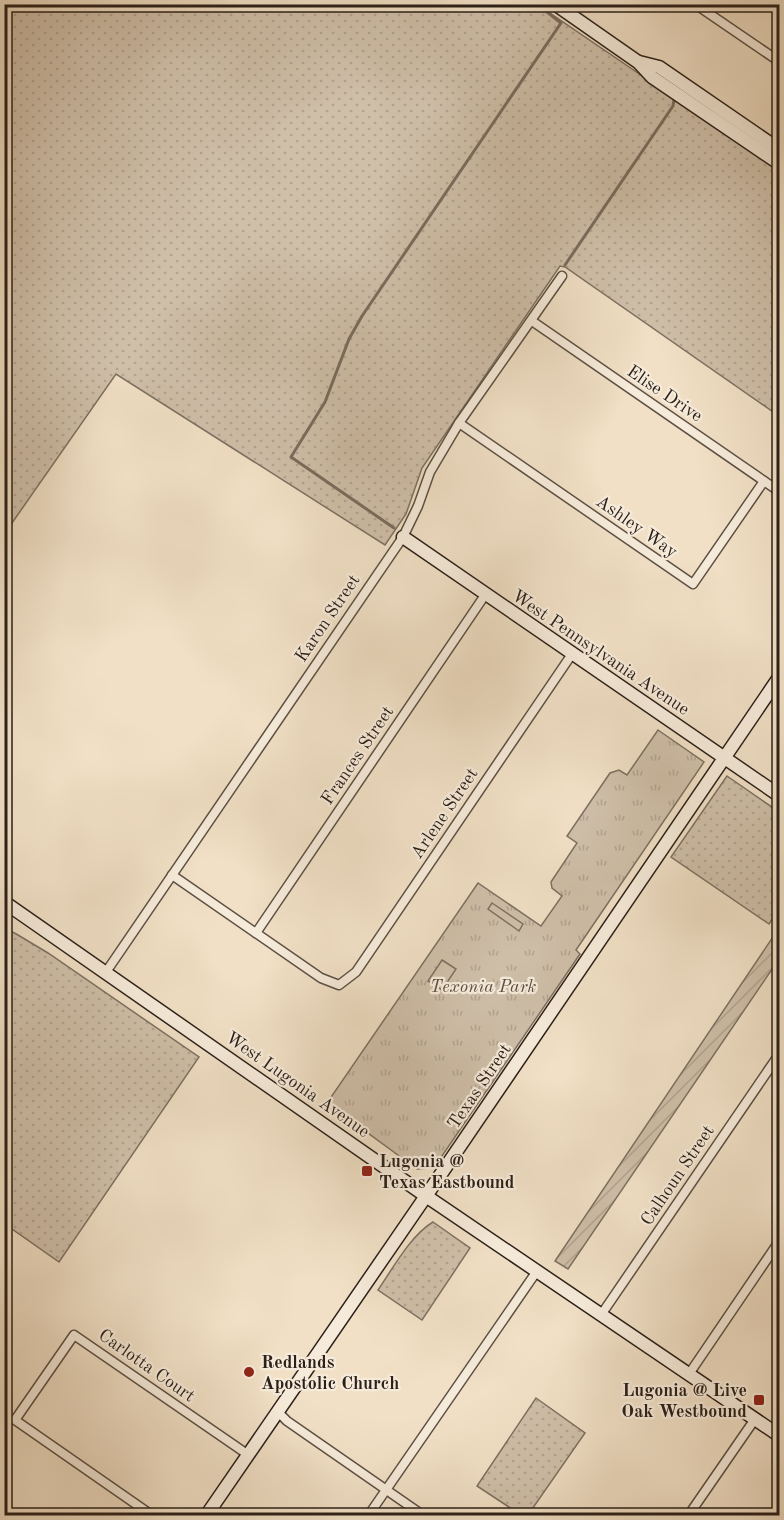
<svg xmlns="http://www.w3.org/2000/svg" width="784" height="1520" font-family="'Old Standard TT',serif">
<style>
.grass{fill:url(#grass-dots);stroke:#7d7061;stroke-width:1.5}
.park{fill:url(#park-tufts);stroke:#7d7061;stroke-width:1.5}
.garden{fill:url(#garden-furrows);stroke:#7d7061;stroke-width:1.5}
.pitch{fill:#cfbfa9;stroke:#7d7061;stroke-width:1.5}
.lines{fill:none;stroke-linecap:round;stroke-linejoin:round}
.stream{stroke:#7a6c5d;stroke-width:3}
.street-casing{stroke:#5c5044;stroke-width:11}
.secondary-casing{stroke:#2b2019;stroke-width:15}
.street{stroke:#f6ebda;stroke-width:8}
.secondary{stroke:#f6ebda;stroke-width:12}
.poi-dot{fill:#8f2418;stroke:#f6ebda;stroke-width:2}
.labels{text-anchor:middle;stroke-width:4.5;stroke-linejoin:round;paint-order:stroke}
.street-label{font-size:18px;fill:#2b2019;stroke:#f6ebda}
.park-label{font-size:18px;font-style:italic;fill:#5c5044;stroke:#f6ebda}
.poi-label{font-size:18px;font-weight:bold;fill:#2b2019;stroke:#f6ebda;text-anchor:start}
</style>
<defs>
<pattern id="grass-dots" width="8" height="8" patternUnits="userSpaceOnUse" patternTransform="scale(1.5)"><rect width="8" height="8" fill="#cfbfa9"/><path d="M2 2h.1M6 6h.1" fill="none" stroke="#b2a491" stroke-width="1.8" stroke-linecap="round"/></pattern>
<pattern id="park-tufts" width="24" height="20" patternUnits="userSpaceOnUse" patternTransform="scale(1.5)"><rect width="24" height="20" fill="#cfbfa9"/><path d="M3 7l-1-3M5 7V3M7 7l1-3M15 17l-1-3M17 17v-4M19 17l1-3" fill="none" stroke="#b2a491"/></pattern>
<pattern id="garden-furrows" width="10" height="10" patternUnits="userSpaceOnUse" patternTransform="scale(1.5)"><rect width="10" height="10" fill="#cfbfa9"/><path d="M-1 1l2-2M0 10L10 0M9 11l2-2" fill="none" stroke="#b2a491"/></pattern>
</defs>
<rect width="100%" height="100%" fill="#f1e0c6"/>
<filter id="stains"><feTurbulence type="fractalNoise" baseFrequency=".00333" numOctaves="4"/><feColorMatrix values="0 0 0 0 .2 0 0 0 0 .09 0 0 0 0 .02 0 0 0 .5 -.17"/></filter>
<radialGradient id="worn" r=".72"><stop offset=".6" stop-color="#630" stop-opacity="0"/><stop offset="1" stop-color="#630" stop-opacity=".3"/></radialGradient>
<g class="grass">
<path d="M5,5H538L779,169V416L565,267L560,266L422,468L406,514L385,545L116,374L5,533Z"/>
<path d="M727,776L779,812V909L769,924L671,857Z"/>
<path d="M5,928L18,935L48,953L199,1057L59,1262L5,1224Z"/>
<path d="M433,1222L470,1248L422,1320L378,1290C393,1268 411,1235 433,1222Z"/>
<path d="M536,1398L585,1433L528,1515H521L477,1486Z"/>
</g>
<path class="park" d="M658,730L704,762L576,950L580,954L442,1156L429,1168L417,1169L327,1103L478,883L541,926L562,896L552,888L551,882L577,843L567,836L610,773L619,770L627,775Z"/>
<path class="garden" d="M779,928V959L568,1269L555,1261Z"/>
<g class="pitch">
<path d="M492,903L523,924L519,931L488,909Z"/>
<path d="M442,960L456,969L442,990L428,981Z"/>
</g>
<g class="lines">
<g class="stream">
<path d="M565,265L673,106L674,100"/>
<path d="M394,528L291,457L325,402L349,339L362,316L561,23L537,4"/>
</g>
<defs>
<g id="street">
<path d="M695,4L780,62"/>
<path d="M532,321L780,492"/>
<path d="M459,423L693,584L764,481"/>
<path d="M172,875L321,978L339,985L356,972L572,654"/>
<path d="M256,933L485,595"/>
<path d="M106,972L403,537L418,506L430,472L459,423L562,276"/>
<path d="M601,1315L780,1053"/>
<path d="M689,1374L780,1240"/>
<path d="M277,1411L287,1421L424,1516"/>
<path d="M153,1516L15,1420L74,1335L247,1454"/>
<path d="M368,1516L537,1271"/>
<path d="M688,1516L755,1419"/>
</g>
<g id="secondary">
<path d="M555,4L638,62L652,77L780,164"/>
<path d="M639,62L659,67L780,150"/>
<path d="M403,537L780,796"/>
<path d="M4,902L426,1196L780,1436"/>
<path d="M206,1516L426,1196L780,676"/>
</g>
</defs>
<use href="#street" class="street-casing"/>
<use href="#secondary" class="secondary-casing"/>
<use href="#street" class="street"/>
<use href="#secondary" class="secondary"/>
</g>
<g class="poi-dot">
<rect x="361" y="1165" width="12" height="12" rx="3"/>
<circle cx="249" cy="1372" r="6"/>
<rect x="753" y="1394" width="12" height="12" rx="3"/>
</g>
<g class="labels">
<g class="street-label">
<text transform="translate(665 393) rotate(34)" y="6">Elise Drive</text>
<text transform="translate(637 526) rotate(35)" y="6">Ashley Way</text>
<text transform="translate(327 618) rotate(-56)" y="6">Karon Street</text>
<text transform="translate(601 652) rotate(34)" y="6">West Pennsylvania Avenue</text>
<text transform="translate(357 755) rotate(-56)" y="6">Frances Street</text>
<text transform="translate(444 813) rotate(-56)" y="6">Arlene Street</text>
<text transform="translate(298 1084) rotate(35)" y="6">West Lugonia Avenue</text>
<text transform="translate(479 1086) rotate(-56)" y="6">Texas Street</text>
<text transform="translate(677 1175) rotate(-56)" y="6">Calhoun Street</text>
<text transform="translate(147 1365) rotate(35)" y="6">Carlotta Court</text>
</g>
<g class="park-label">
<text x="483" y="992">Texonia Park</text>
</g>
<g class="poi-label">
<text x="379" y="1167">Lugonia @<tspan x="379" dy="21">Texas Eastbound</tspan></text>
<text x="261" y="1368">Redlands<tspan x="261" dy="21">Apostolic Church</tspan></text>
<text x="747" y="1396" text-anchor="end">Lugonia @ Live<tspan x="747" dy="21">Oak Westbound</tspan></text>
</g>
</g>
<rect width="784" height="1520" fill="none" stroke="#f1e0c6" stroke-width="24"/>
<rect x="6" y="6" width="772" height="1508" fill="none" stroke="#2b2019" stroke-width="3"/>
<rect x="12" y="12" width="760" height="1496" fill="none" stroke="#2b2019" stroke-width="1.5"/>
<rect width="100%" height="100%" filter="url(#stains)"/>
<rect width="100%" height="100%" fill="url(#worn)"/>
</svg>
